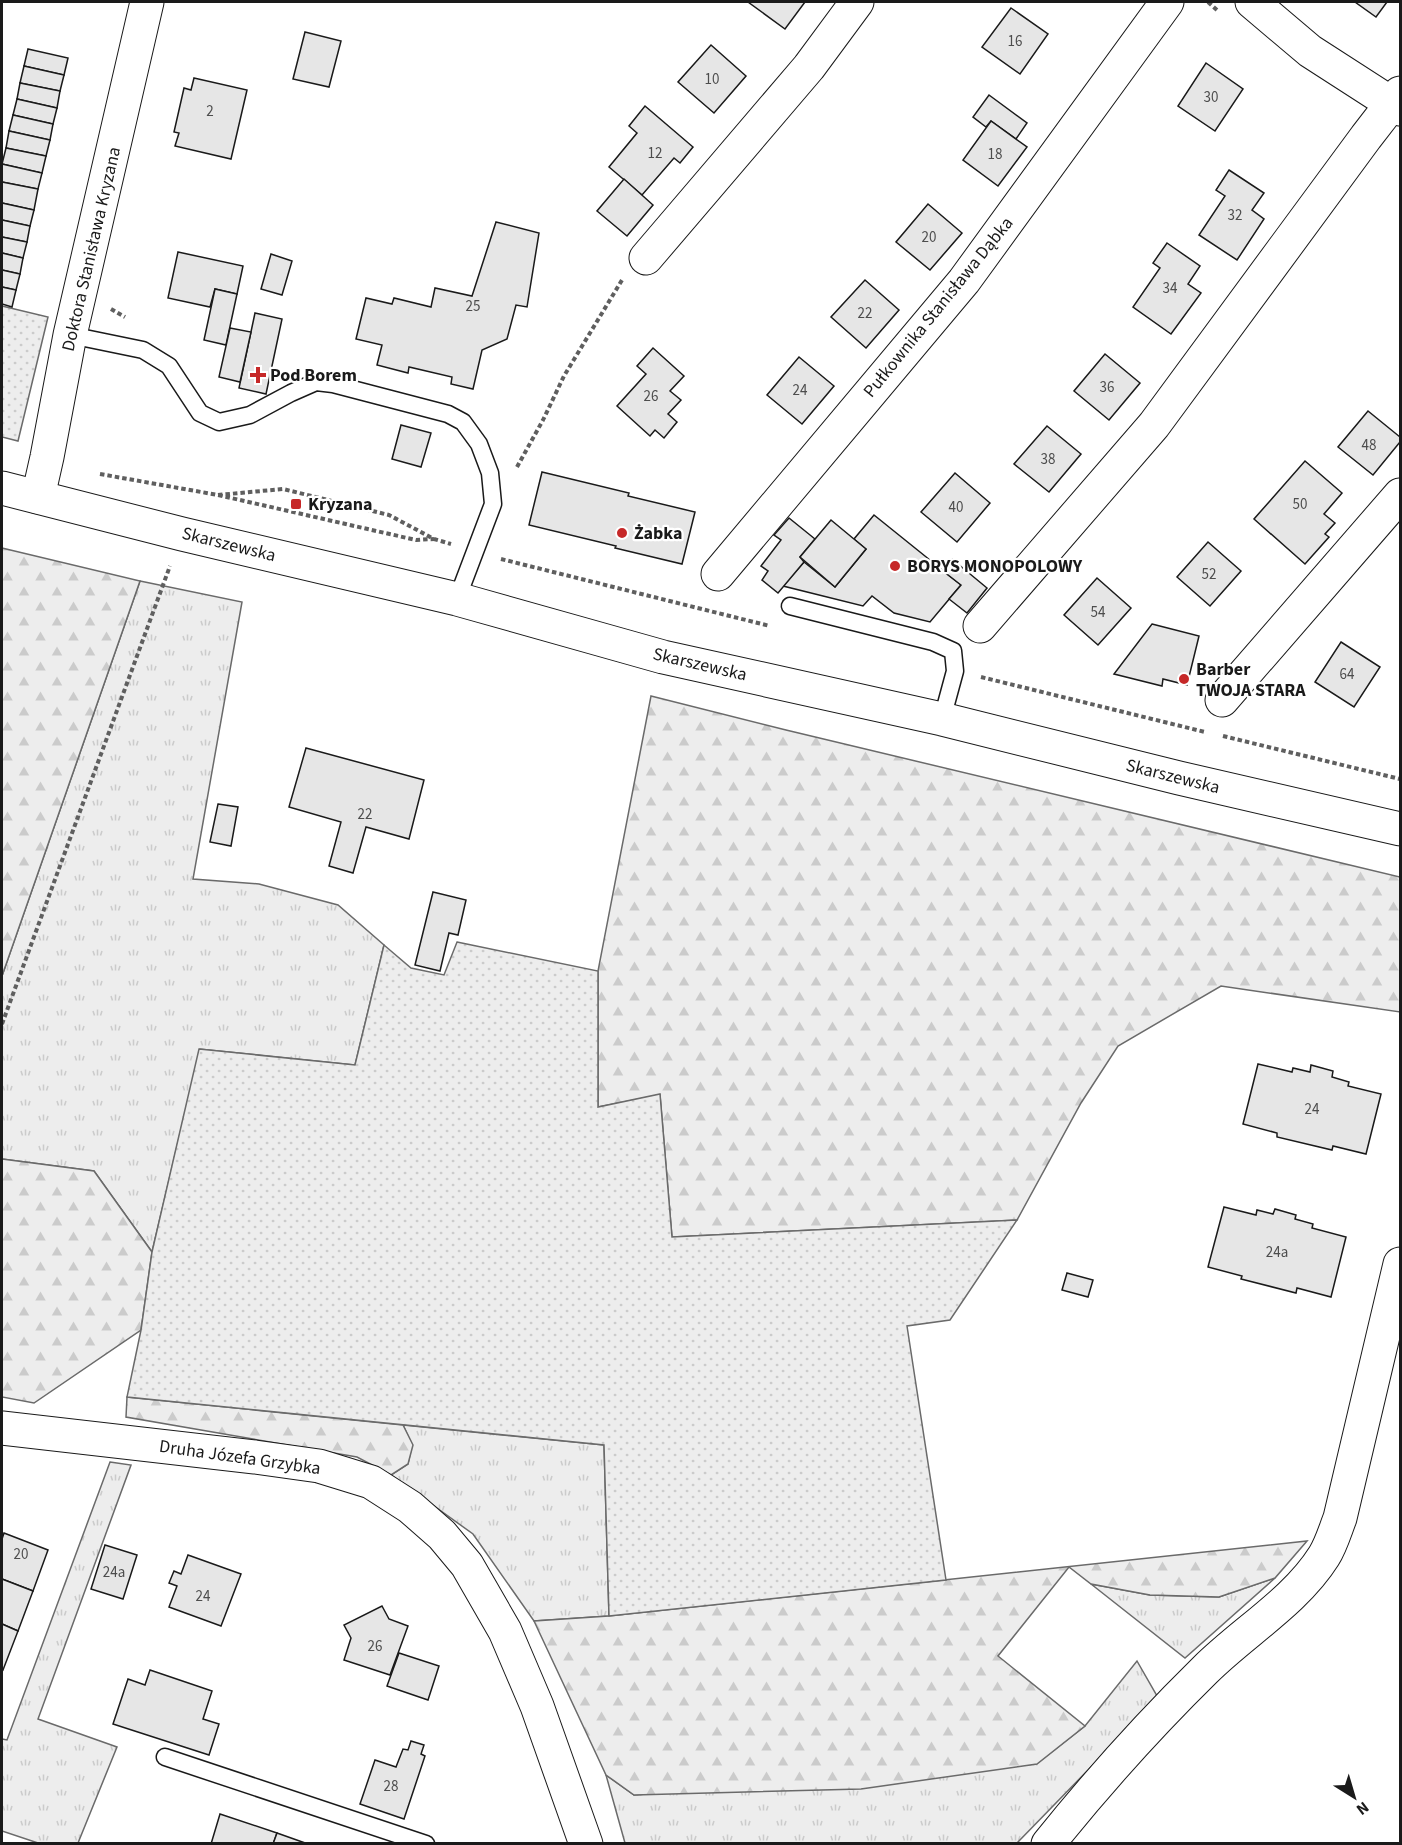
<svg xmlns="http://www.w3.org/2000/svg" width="1402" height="1845" font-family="'Source Sans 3',sans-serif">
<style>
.grass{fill:url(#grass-tufts);stroke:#6a6a6a;stroke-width:1.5}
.forest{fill:url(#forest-firs);stroke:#6a6a6a;stroke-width:1.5}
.park{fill:url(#park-dots);stroke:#6a6a6a;stroke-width:1.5}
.building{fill:#e6e6e6;stroke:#1a1a1a;stroke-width:1.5}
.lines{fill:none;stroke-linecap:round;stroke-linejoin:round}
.service-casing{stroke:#1a1a1a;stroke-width:19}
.minor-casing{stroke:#1a1a1a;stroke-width:35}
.secondary-casing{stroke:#1a1a1a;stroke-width:35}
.path{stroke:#5f5f5f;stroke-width:4;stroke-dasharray:4.5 3;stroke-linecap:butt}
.service{stroke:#fff;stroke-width:16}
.minor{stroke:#fff;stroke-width:33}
.secondary{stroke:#fff;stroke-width:33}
.poi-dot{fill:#c62828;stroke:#fff;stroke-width:2}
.labels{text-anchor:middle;stroke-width:4.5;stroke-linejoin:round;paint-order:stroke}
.number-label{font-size:15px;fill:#4d4d4d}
.street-label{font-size:18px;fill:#1a1a1a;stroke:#fff}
.poi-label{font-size:18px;font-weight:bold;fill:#1a1a1a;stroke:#fff;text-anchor:start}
</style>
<defs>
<pattern id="grass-tufts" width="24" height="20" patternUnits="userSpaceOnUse" patternTransform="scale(1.5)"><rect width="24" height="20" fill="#ededed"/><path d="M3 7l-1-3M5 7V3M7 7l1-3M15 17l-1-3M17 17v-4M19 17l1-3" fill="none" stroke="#cbcbcb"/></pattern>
<pattern id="forest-firs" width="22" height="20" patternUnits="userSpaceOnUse" patternTransform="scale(1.5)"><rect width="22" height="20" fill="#ededed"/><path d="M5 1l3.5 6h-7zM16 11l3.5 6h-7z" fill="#cbcbcb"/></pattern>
<pattern id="park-dots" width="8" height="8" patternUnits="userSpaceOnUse" patternTransform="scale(1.5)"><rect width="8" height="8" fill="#ededed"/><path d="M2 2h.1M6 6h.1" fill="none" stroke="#cbcbcb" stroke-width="1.8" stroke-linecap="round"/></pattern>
</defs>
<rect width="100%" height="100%" fill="#fff"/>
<g class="grass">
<path d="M140,581L242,602L193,879L259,884L338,905L384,945L355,1065L200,1049L152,1252L94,1171L2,1159V976Z"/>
<path d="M403,1425L604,1445L609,1616L534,1621L473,1534L391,1475L408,1464L412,1445Z"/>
<path d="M110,1462L131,1465L38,1719L117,1747L78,1843H38L2,1831V1739L7,1740Z"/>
<path d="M1275,1578L1185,1658L1091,1584L1150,1595L1219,1597Z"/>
<path d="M1137,1661L1157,1696L1090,1768L1017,1843H625L606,1775L634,1795L1036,1764L1085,1726Z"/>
</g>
<g class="forest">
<path d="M2,548L140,581L2,976Z"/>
<path d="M651,696L786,730L1400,877V1012L1221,986L1118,1046L1081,1103L1017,1220L672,1237L660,1095L598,1107V971Z"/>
<path d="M2,1159L94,1171L152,1252L141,1330L34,1403L2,1397Z"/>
<path d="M127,1397L403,1425L413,1445L408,1464L391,1475L357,1457L126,1417Z"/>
<path d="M1307,1541L1275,1578L1219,1597L1150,1595L1091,1584L1069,1567L998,1656L1085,1726L1037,1764L861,1789L634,1795L606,1775L534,1621L609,1616Z"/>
</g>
<g class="park">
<path d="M2,306L48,317L18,441L2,437Z"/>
<path d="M457,942L598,971V1107L660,1094L672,1237L1017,1220L950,1320L907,1326L946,1580L609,1616L604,1445L127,1397L141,1330L152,1252L199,1049L355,1065L384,945L411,968L444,975Z"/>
</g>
<g class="building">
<path d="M748,2H805L785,29Z"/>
<path d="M1355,2H1387L1376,17Z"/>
<path d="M1011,8L1048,34L1020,74L982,47Z"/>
<path d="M305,32L341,41L329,87L293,79Z"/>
<path d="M711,45L746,76L714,113L678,82Z"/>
<path d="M28,49L68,58L64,75L24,66Z"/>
<path d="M1206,63L1243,89L1215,131L1178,106Z"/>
<path d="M24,66L64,75L60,91L20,83Z"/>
<path d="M194,78L247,90L231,159L175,146L179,133L174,132L184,88L191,90Z"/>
<path d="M20,83L60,91L57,108L17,99Z"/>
<path d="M989,95L1027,123L1016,139L991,121L986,127L973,117Z"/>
<path d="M17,99L57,108L53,124L13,115Z"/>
<path d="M645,106L693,147L680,163L674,158L642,195L609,167L637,133L629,126Z"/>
<path d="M13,115L53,124L50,140L9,131Z"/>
<path d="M991,121L1027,147L998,186L963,160Z"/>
<path d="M9,131L50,140L46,156L6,148Z"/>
<path d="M6,148L46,156L42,173L2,164Z"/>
<path d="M2,164L42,173L38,189L2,182Z"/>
<path d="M1229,170L1264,193L1252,210L1264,219L1237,260L1199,235L1225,196L1216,190Z"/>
<path d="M624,179L653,205L627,236L597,211Z"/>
<path d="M2,182L38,189L34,210L2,203Z"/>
<path d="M2,203L34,210L30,226L2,220Z"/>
<path d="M928,204L962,233L930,270L896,242Z"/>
<path d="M2,220L30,226L27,242L2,237Z"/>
<path d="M496,222L539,233L527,307L516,305L507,339L482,350L473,389L451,384L452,377L409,367L408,373L377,365L382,345L356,339L366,298L392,304L394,298L431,307L435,288L472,296Z"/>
<path d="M2,237L27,242L23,258L2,253Z"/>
<path d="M1167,243L1200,266L1188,284L1201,293L1171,334L1133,307L1160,268L1153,263Z"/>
<path d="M178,252L243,266L237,294L215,289L210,307L168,298Z"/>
<path d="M2,253L23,258L20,274L2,270Z"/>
<path d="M271,254L292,261L282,295L261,289Z"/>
<path d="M2,270L20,274L16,290L2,287Z"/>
<path d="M865,280L899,310L866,348L831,317Z"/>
<path d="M2,287L16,290L12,307L2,304Z"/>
<path d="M215,289L237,294L226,345L204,340Z"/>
<path d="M255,313L282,319L266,394L239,388Z"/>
<path d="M230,328L251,332L240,382L219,377Z"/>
<path d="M653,348L684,376L670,391L681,400L668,414L677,422L664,438L655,430L650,436L617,406L646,374L637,366Z"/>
<path d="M1105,354L1140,383L1109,420L1074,391Z"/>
<path d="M799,357L834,386L802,424L767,395Z"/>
<path d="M1368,411L1400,437V442L1373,475L1338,447Z"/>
<path d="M401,425L431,433L421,467L392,459Z"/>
<path d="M1047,426L1081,454L1049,492L1014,464Z"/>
<path d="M1305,461L1342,493L1324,514L1335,523L1325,534L1329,537L1305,564L1254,519Z"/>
<path d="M542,472L629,493L628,496L695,512L682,564L615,548L616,546L529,525Z"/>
<path d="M955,473L990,503L957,542L921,512Z"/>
<path d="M874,515L961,585L930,622L894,613L872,596L863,606L783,586L804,562L835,587L866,549L854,539Z"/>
<path d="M789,518L815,539L800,557L804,562L778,593L762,580L768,571L761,566L781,540L774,535Z"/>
<path d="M831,520L866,549L835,587L800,557Z"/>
<path d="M1208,542L1241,571L1210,606L1177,577Z"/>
<path d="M952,559L987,588L967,613L949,599L961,585L943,571Z"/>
<path d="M1097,578L1131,608L1098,645L1064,615Z"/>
<path d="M1152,624L1199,636L1187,685L1163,679L1162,686L1114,674Z"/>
<path d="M1341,642L1380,667L1354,707L1315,682Z"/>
<path d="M306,748L424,780L409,839L366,827L353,873L329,866L341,822L289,807Z"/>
<path d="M218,804L238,807L231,846L210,842Z"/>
<path d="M433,892L466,900L458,935L449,933L440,971L415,965Z"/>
<path d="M1258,1064L1292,1072L1293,1068L1310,1072L1311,1065L1333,1071L1332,1077L1349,1082L1348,1086L1381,1094L1366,1154L1333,1146L1332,1150L1277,1137V1133L1243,1124Z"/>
<path d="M1224,1207L1256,1215L1257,1210L1273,1214L1275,1209L1296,1215L1295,1219L1313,1224L1312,1228L1346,1237L1331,1297L1297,1288L1296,1293L1241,1279L1242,1276L1208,1267Z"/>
<path d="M1067,1273L1093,1280L1088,1297L1062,1290Z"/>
<path d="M4,1533L48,1550L33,1591L2,1579V1539Z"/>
<path d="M105,1545L137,1555L123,1599L91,1589Z"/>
<path d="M188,1555L241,1574L221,1626L169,1607L177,1586L169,1583L174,1571L181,1574Z"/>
<path d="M2,1579L33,1591L18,1631L2,1624Z"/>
<path d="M382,1606L389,1619L408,1626L390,1675L344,1660L351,1638L344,1625Z"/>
<path d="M2,1624L18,1631L3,1670L2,1669Z"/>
<path d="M399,1653L439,1666L428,1700L387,1686Z"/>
<path d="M150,1670L212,1691L203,1719L219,1724L209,1755L113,1724L128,1679L145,1685Z"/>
<path d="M411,1741L424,1745L421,1754L425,1756L404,1819L360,1804L375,1760L396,1767L403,1749L408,1750Z"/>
<path d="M220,1814L277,1833L273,1844H211Z"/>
<path d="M277,1833L308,1844H273Z"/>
</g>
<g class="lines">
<defs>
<g id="service">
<path d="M70,335L143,350L169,366L200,413L219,422L250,415L291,393L316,382L333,384L448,414L463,422L479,444L490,473L493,504L457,599"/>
<path d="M790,606L933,642L953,651L955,671L942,719"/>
<path d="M165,1757L426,1844"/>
</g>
<g id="minor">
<path d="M1252,2L1310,51L1400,109"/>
<path d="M646,258L809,67L857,2"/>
<path d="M38,497L47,457L70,335L147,2"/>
<path d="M718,574L964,281L1167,2"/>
<path d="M980,626L1154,425L1366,137L1400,93"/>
<path d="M1222,700L1400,495"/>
<path d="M2,1428L255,1457L319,1466L371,1482L410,1507L442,1535L467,1565L505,1631L537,1706L586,1844"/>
<path d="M1048,1844C1097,1783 1149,1725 1205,1670C1243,1632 1295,1602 1324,1556C1331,1545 1335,1531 1340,1518L1400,1264"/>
</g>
<path id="secondary" d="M2,488L182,534L457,599L663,657L942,719L1179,778L1400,829"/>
</defs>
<use href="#service" class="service-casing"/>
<use href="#minor" class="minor-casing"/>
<use href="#secondary" class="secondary-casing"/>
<g class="path">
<path d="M1208,2L1218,11"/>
<path d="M111,309L125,317"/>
<path d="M517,467L543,420L564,376L622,280"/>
<path d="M100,474L218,495L416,540L434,539"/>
<path d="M218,495L283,489L389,515L434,539L451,544"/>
<path d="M501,559L770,626"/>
<path d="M981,677L1205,732"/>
<path d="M1223,736L1400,779"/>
<path d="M2,1024L170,566"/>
</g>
<use href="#service" class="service"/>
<use href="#minor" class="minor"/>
<use href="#secondary" class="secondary"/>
</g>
<g class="poi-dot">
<path d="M255 366h6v6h6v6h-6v6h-6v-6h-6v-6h6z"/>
<rect x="290" y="498" width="12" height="12" rx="3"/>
<circle cx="622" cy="533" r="6"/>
<circle cx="895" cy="566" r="6"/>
<circle cx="1184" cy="679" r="6"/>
</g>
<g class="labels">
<g class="number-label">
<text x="1015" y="46">16</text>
<text x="712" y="84">10</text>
<text x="1211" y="102">30</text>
<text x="210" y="116">2</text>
<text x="655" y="158">12</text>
<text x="995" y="159">18</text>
<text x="1235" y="220">32</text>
<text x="929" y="242">20</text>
<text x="1170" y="293">34</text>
<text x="473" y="311">25</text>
<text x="865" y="318">22</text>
<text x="1107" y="392">36</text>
<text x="800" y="395">24</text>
<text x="651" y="401">26</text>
<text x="1369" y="450">48</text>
<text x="1048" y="464">38</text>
<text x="1300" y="509">50</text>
<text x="956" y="512">40</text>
<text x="1209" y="579">52</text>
<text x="1098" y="617">54</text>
<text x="1347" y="679">64</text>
<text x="365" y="819">22</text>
<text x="1312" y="1114">24</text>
<text x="1277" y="1257">24a</text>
<text x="21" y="1559">20</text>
<text x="114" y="1577">24a</text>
<text x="203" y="1601">24</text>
<text x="375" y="1651">26</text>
<text x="391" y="1791">28</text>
</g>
<g class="street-label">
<text transform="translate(91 249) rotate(-77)" y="6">Doktora Stanisława Kryzana</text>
<text transform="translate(938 307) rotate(-51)" y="6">Pułkownika Stanisława Dąbka</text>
<text transform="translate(229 544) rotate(14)" y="6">Skarszewska</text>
<text transform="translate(700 664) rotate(13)" y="6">Skarszewska</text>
<text transform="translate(1173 776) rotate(14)" y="6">Skarszewska</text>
<text transform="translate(240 1457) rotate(8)" y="6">Druha Józefa Grzybka</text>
</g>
<g class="poi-label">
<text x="270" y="381">Pod Borem</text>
<text x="308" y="510">Kryzana</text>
<text x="634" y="539">Żabka</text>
<text x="907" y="572">BORYS MONOPOLOWY</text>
<text x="1196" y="675">Barber<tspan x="1196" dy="21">TWOJA STARA</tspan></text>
</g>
</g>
<rect width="1402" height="1845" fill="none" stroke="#1a1a1a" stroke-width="6"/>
<g transform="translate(1354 1797) rotate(143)" stroke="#ffffff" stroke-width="4.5" paint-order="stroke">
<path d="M0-4.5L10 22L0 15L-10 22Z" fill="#1a1a1a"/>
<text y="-9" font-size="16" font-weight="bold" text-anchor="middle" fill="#1a1a1a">N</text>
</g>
</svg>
